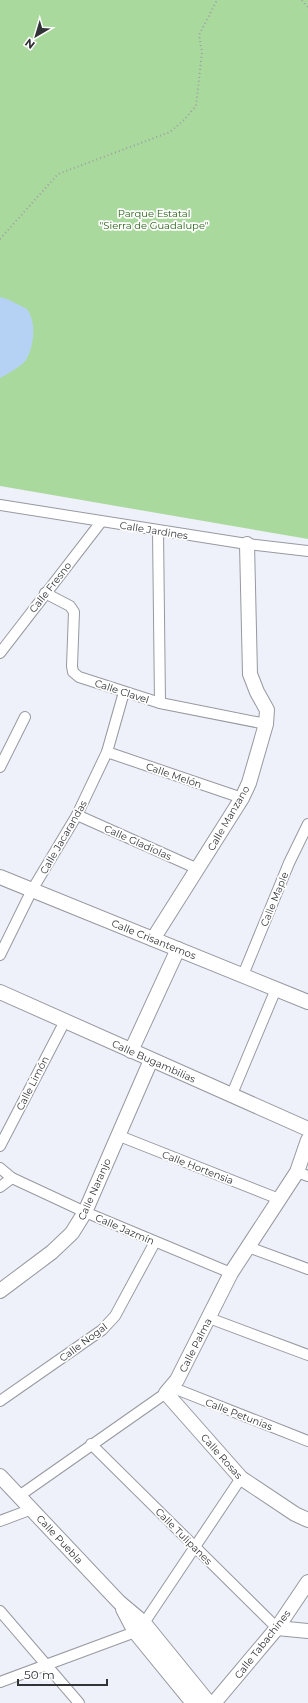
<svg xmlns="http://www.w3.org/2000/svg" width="308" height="1703" font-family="Montserrat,sans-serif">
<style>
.green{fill:#aad99e}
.water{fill:#b5d2f4}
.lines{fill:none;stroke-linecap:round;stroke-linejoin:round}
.street-casing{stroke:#9799a0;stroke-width:12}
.secondary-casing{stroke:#9799a0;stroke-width:16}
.path{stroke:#9d9fa5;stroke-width:2;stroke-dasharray:1 3;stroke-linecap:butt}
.street{stroke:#fff;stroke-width:10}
.secondary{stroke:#fff;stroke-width:14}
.labels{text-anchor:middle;stroke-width:3.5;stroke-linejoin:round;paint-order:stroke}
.park-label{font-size:10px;fill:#266214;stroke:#fff}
.street-label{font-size:10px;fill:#323336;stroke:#fff}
</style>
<rect width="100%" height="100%" fill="#eff1fa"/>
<path class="green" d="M0,0H308V539L0,486Z"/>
<path class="water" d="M0,297L7,299L27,309C37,323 34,346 26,360C23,365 6,375 0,378Z"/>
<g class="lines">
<defs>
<g id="street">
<path d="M0,505L247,544L308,551"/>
<path d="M158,531L160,703"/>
<path d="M45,593L70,606L74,612L72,666L73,672L79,677L160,703L266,724"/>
<path d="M0,653L101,522"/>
<path d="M107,752L242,798"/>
<path d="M0,767L25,717"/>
<path d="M77,815L198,869"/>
<path d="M0,955L32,890L77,815L107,752L124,692"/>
<path d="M243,975L289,863L308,824"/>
<path d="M232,1094L276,989"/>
<path d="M117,1135L279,1199"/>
<path d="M0,1146L65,1021"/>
<path d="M0,1168L12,1178L85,1212L231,1273"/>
<path d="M297,1172L308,1176"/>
<path d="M0,1187L12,1178"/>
<path d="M248,1247L308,1269"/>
<path d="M209,1318L308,1355"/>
<path d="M171,1387L308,1441"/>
<path d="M0,1401L102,1330L115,1316L155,1242"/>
<path d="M91,1444L277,1628"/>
<path d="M19,1496L166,1393"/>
<path d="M0,1521L32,1509"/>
<path d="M0,1611L79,1703"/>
<path d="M0,1682L135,1632L144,1623L241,1478"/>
</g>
<g id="secondary">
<path d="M0,877L308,1002"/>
<path d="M153,939L242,798L249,783L266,724L267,710L257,692L250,674L247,544"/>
<path d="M0,992L308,1129"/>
<path d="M131,1051L178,949"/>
<path d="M308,1140L297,1172L231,1273L177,1380L166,1393L241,1478L295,1514L308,1520"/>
<path d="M0,1291L52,1252L72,1233L85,1212L151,1060"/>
<path d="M0,1476L119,1602L144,1623L209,1703"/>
<path d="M123,1609L135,1632L193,1703"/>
<path d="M277,1628L308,1631"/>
<path d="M214,1703L277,1628L308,1582"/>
</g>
</defs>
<use href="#street" class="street-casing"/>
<use href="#secondary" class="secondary-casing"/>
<g class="path">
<path d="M302,0L308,7"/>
<path d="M0,239L58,174L170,132L184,120L196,106L202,52L199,35L217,0"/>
</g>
<use href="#street" class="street"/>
<use href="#secondary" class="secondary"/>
</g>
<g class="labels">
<g class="park-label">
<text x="154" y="217">Parque Estatal<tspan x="154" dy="12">"Sierra de Guadalupe"</tspan></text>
</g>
<g class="street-label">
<text transform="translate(154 530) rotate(9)" y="4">Calle Jardines</text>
<text transform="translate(50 587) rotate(-52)" y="4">Calle Fresno</text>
<text transform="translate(122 691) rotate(18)" y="4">Calle Clavel</text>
<text transform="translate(174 775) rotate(19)" y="4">Calle Melón</text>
<text transform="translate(228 818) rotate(-60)" y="4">Calle Manzano</text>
<text transform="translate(63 837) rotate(-60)" y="4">Calle Jacarandas</text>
<text transform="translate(138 842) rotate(24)" y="4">Calle Gladiolas</text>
<text transform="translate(274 899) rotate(-68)" y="4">Calle Maple</text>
<text transform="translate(154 939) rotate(22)" y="4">Calle Crisantemos</text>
<text transform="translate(154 1061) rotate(24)" y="4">Calle Bugambilias</text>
<text transform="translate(32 1083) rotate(-63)" y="4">Calle Limón</text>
<text transform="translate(198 1167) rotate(21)" y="4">Calle Hortensia</text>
<text transform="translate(94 1189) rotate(-66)" y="4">Calle Naranjo</text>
<text transform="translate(125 1229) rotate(23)" y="4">Calle Jazmín</text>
<text transform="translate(83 1342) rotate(-37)" y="4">Calle Nogal</text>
<text transform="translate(195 1345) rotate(-63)" y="4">Calle Palma</text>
<text transform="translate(239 1414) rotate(21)" y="4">Calle Petunias</text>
<text transform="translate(222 1456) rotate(48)" y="4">Calle Rosas</text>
<text transform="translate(184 1536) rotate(45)" y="4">Calle Tulipanes</text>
<text transform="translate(60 1539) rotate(47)" y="4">Calle Puebla</text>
<text transform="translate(262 1644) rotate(-52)" y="4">Calle Tabachines</text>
</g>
</g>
<g transform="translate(36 36) rotate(218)" stroke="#ffffff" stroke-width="3" paint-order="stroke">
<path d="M0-3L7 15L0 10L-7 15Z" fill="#323336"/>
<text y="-6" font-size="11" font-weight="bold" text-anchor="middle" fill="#323336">N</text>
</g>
<path d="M18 1679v6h89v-6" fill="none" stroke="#323336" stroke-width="2"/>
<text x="24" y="1679" font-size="12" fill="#323336" stroke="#ffffff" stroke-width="3" paint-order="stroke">50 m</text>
</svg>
